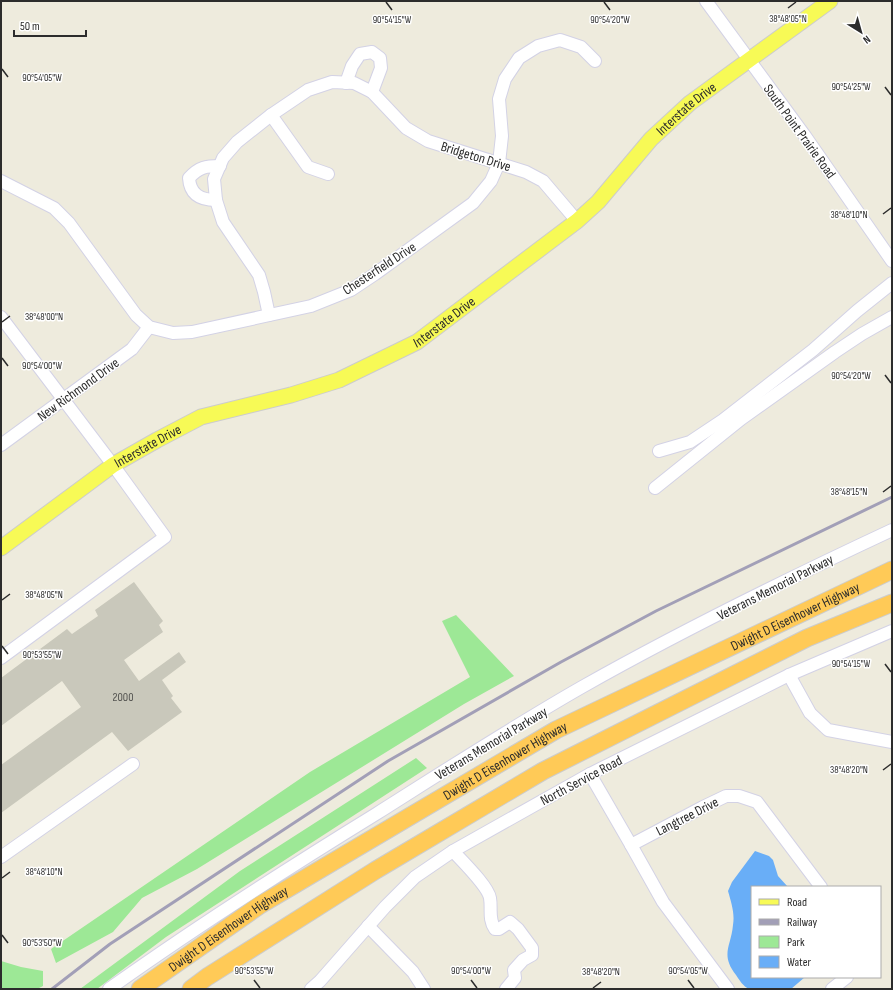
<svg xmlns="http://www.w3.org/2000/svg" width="893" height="990" font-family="'Sofia Sans Condensed',sans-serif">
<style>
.green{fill:#9de896}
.water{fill:#69aef7}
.building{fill:#c9c8bb}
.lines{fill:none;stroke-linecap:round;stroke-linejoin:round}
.minor-casing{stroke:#d3d2e5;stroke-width:14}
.major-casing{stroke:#ccc;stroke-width:17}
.highway-casing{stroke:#ccc;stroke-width:19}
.minor{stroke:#fff;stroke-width:12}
.major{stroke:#f7fa56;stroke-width:15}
.highway{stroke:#ffca57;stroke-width:17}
.rail{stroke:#a29fb7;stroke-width:3}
.ticks{fill:none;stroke:#2c2c2c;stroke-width:1.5}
.labels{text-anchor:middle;stroke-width:3;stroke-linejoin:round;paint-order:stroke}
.number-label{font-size:12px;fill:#535350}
.street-label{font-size:14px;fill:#2c2c2c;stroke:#fff}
.ticks-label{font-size:10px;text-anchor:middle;fill:#2c2c2c;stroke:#fff;stroke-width:3;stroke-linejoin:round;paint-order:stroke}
</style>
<rect width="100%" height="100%" fill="#eeebdd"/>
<g class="green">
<path d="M456,615L514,676L464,704L197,869L142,898L113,932L56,963L51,949L310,772L470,677L442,621Z"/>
<path d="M416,758L427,768L166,937L97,989H80L240,871Z"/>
<path d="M1,961L21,967L43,971V986L37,989H1Z"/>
</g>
<path class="water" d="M755,851L769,856L773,860L778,876L788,887H752V977H805L791,989H749C743,986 740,981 736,975C720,954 731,947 733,925C735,913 731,902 728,891L732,882Z"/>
<path class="building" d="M134,582L163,621L159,625L163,632L124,660L139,681L179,652L186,662L162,680L173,696L171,698L182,712L128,751L112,732L1,813V765L81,707L62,681L1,726V678L67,629L72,634L98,616L95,610Z"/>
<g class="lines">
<defs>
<g id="minor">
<path d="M706,1L805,136L892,261"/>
<path d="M346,83L352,66L360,54L372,52L380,58L381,68L372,92"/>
<path d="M271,115L308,167L328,174"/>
<path d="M1,181L54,208L69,223L136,315L149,327L173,333L192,332L311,306L351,290L375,274L473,203L491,181L499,163L502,136L499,99L505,79L519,58L538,46L560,40L581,47L595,61"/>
<path d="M216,200C200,200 190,194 189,178C199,167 206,166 220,166"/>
<path d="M269,315L264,292L259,275L223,222L216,200L214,179L223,158L237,142L271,115L308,90L332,82L354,83L372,92L406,128L428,141L526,172L543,181L577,221"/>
<path d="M1,317L113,465L165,537L1,658"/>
<path d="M1,445L132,349L149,327"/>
<path d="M659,451L690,442L723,420L813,350L857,311L892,283"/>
<path d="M655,488L741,419L835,352L862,334L892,317"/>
<path d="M789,675L810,713L828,730L892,742"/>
<path d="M590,774L631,845"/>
<path d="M453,851C462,861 488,886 490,898C492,909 488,919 495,929H499L510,922L518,929L532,948V955L523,960L514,970L515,978L506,989"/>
<path d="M1,857L133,764"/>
<path d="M368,926L413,972L424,989"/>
<path d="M109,989C196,927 285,870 376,814C444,771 512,727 582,687C683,630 787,579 892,530"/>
<path d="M311,989L320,981L385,907L415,877L453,851L590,774L789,675L892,631"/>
<path d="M728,989L663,902L631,845L703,807L726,796H739L757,802L821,887"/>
<path d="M832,989L847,977"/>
</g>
<g id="major">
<path id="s1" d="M1,548L113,465L157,440L201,417L291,395L339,380L417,342L577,221L598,202L651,139L690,103L830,1"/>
</g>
<g id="highway">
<path id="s2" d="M140,989L260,905L556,730L892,570"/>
<path d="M191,989L207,977L376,870L543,771L807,638L892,603"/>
</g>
</defs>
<use href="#minor" class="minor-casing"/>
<use href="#major" class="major-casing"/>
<use href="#highway" class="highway-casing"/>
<use href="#minor" class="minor"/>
<use href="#major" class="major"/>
<use href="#highway" class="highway"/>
<path class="rail" d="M52,989L110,944L388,761L561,662L656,611L892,497"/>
</g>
<path class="ticks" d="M386,2L392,10M604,2L610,10M788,8L796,2M2,69L8,77M885,87L891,95M883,214L891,208M2,322L10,316M2,358L8,366M885,375L891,383M883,492L891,486M2,600L10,594M2,646L8,654M885,664L891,672M883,770L891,764M2,878L10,872M2,935L8,943M254,980L260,988M471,980L477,988M688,980L694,988M593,988L601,982"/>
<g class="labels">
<g class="number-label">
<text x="123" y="701">2000</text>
</g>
<g class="street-label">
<text dy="5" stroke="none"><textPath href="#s1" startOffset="827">Interstate Drive</textPath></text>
<text transform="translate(800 131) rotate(54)" y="5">South Point Prairie Road</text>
<text transform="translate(476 156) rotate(17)" y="5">Bridgeton Drive</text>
<text transform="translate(379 268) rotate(-33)" y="5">Chesterfield Drive</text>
<text dy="5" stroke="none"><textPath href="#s1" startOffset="503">Interstate Drive</textPath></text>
<text transform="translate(78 389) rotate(-36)" y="5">New Richmond Drive</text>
<text dy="5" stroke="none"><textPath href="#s1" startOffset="179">Interstate Drive</textPath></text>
<text transform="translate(775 587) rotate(-27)" y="5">Veterans Memorial Parkway</text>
<text dy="5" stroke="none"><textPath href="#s2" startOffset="755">Dwight D Eisenhower Highway</textPath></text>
<text transform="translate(491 743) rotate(-31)" y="5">Veterans Memorial Parkway</text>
<text dy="5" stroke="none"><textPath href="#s2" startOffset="431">Dwight D Eisenhower Highway</textPath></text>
<text transform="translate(581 780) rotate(-28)" y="5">North Service Road</text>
<text transform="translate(687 816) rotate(-27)" y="5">Langtree Drive</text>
<text dy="5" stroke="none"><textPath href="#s2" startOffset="107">Dwight D Eisenhower Highway</textPath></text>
</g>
</g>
<g class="ticks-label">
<text x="788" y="22">38°48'05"N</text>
<text x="392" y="23">90°54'15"W</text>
<text x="610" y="23">90°54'20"W</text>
<text x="42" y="81">90°54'05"W</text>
<text x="851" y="90">90°54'25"W</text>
<text x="849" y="218">38°48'10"N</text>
<text x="44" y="320">38°48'00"N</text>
<text x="42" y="369">90°54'00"W</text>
<text x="851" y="379">90°54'20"W</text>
<text x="849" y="495">38°48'15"N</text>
<text x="44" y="598">38°48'05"N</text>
<text x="42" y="658">90°53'55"W</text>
<text x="851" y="667">90°54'15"W</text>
<text x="849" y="773">38°48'20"N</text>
<text x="44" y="875">38°48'10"N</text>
<text x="42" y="946">90°53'50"W</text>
<text x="254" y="974">90°53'55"W</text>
<text x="471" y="974">90°54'00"W</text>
<text x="688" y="974">90°54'05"W</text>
<text x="601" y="975">38°48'20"N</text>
</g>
<rect width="893" height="990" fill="none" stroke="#2c2c2c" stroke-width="4"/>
<rect x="751" y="886" width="130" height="92" fill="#ffffff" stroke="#ababab"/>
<rect x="759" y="899" width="20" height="6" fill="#f7fa56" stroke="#ababab"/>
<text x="787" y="906" font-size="12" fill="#2c2c2c">Road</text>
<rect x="759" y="919" width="20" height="6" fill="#a29fb7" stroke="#ababab"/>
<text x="787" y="926" font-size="12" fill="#2c2c2c">Railway</text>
<rect x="759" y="936" width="20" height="12" fill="#9de896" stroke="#ababab"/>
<text x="787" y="946" font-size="12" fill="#2c2c2c">Park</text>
<rect x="759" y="956" width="20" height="12" fill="#69aef7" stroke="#ababab"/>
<text x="787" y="966" font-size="12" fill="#2c2c2c">Water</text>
<g transform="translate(861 32) rotate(143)" stroke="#ffffff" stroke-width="3" paint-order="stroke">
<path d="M0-3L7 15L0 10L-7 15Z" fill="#2c2c2c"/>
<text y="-6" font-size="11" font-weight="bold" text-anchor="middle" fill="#2c2c2c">N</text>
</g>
<path d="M14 30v6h72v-6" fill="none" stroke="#2c2c2c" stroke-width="2"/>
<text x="20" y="30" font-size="12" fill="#2c2c2c" stroke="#ffffff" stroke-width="3" paint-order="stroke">50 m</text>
</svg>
